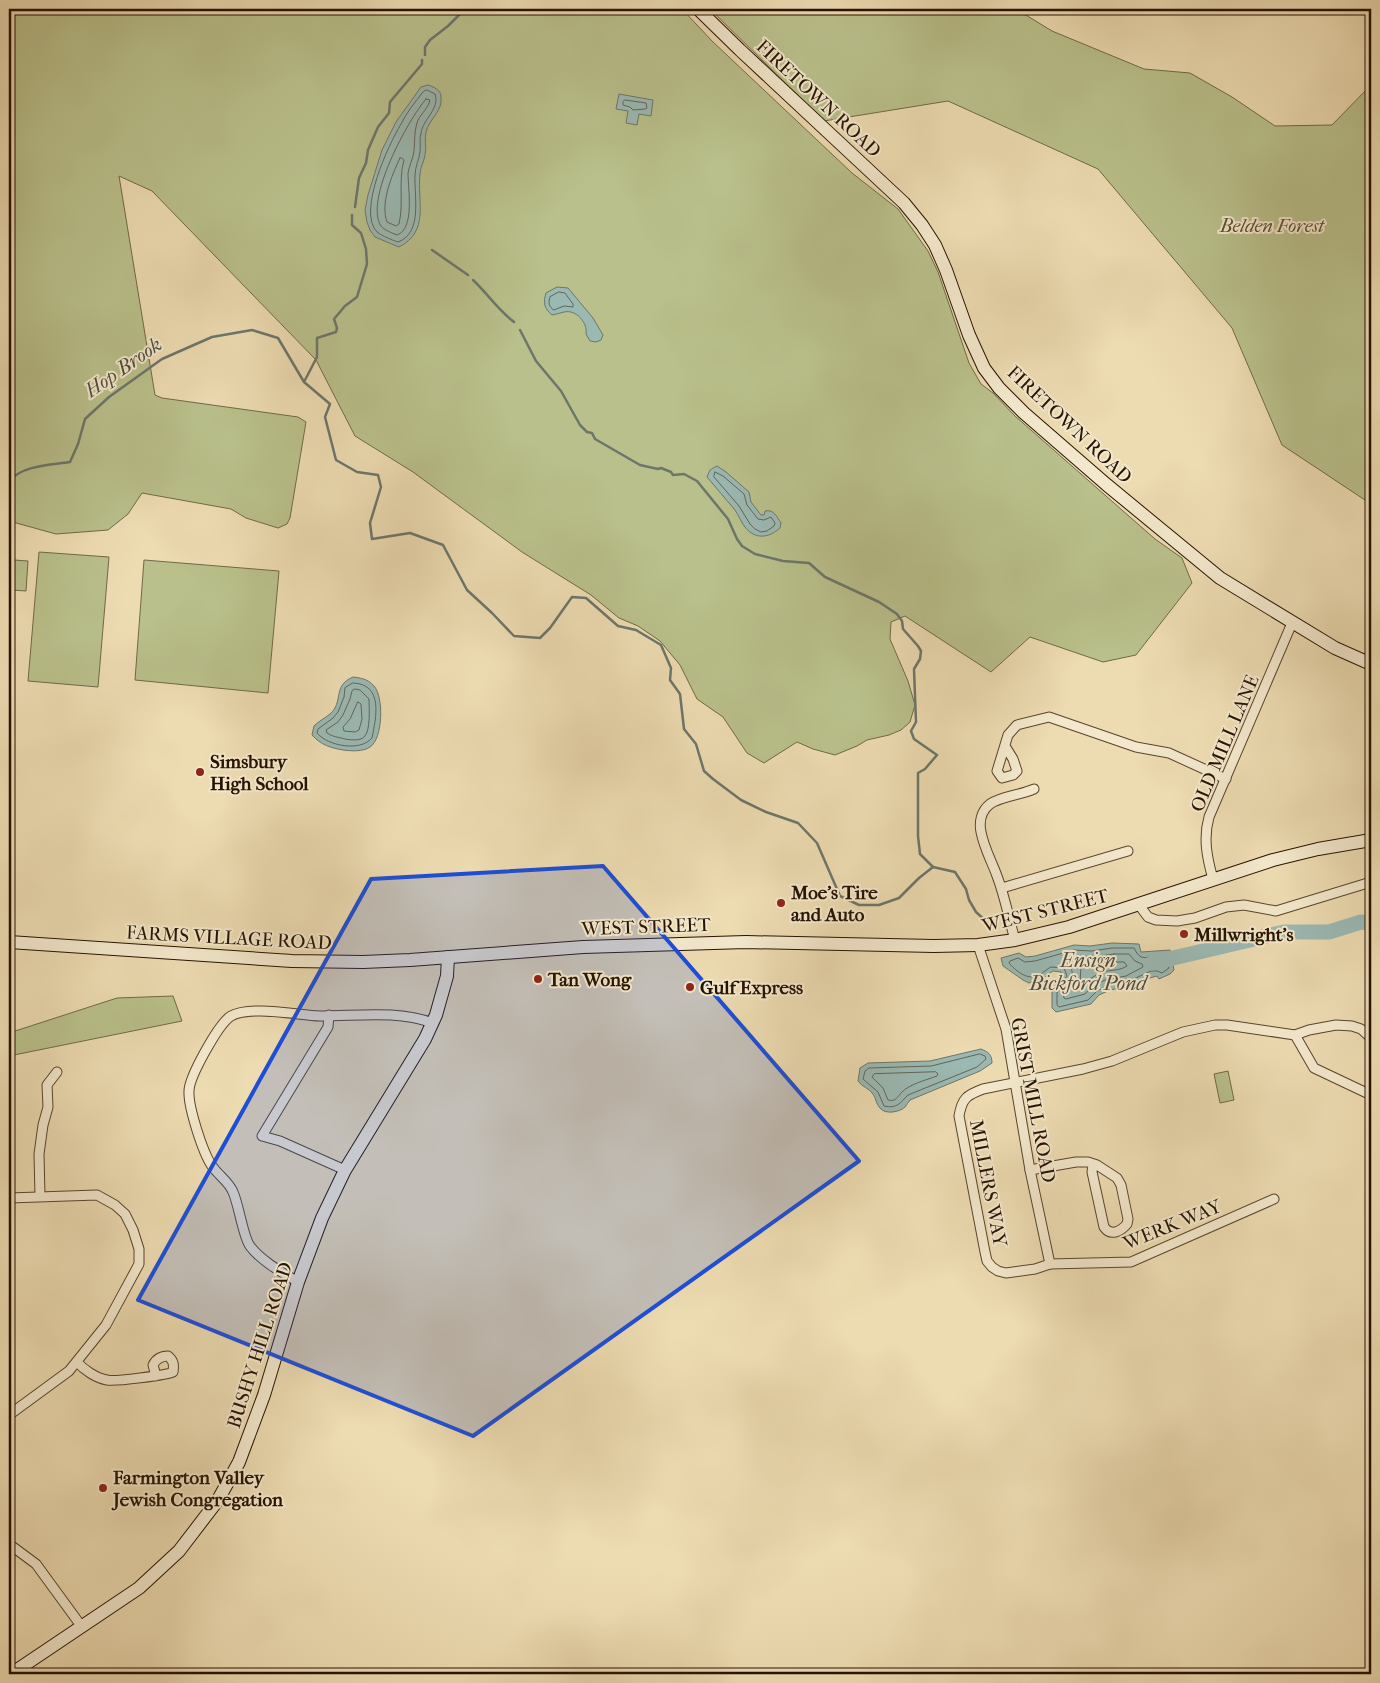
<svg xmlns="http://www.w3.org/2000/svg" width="1380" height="1683" font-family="'IM FELL French Canon',serif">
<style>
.green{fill:#b9c08b;stroke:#706946}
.water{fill:#9bb9b3;stroke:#6c766b}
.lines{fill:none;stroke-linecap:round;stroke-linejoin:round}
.shore{stroke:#60665a;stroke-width:1}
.stream{stroke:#6c766b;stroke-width:2.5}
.river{stroke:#9bb9b3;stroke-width:15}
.street-casing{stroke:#58442c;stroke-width:11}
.secondary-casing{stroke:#261200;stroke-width:14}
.street{stroke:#f3e8cc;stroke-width:9}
.secondary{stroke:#f3e8cc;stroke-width:12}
.marked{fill:#1d4ed8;fill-opacity:0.2;stroke:#1d4ed8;stroke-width:4;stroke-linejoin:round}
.poi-dot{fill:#8f2418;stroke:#f3e8cc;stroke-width:2}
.labels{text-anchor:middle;stroke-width:4;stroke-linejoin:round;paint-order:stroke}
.street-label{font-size:19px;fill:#261200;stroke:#f3e8cc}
.park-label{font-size:19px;font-style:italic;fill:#594f31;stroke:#f3e8cc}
.poi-label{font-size:19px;font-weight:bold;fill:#261200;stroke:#f3e8cc;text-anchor:start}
.water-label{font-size:20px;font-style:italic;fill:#4f4c3f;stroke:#f3e8cc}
</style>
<rect width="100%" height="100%" fill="#eddbb1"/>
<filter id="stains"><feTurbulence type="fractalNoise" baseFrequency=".004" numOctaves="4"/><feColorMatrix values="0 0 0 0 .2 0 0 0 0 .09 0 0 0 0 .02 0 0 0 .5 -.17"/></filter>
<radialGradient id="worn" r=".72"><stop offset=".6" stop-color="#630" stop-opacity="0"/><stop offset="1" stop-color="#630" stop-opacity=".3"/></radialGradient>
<g class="green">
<path d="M9,9H682L712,41L852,173L898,209L928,251L938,272L969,363L981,384L993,393L1015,416L1155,539L1182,558L1192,583L1136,655L1103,662L1030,637L991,672L905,616L891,622L890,639L908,681L915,705L910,722L901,730L889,735L867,740L857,746L835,755L813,749L797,742L764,763L747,753L723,717L697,699L680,665L660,641L638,626L619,618L591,595L522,552L413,472L355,436L316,360L152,191L119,176L155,395L162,398L298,417L306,422L290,518L287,524L278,528L246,518L231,509L142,493L128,514L108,530L56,534L9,521Z"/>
<path d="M710,9H1016L1052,31L1144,69L1190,73L1232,97L1275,126L1332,125L1371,85V115L1370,117L1371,121V504L1282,445L1232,328L1098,169L948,101L824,121Z"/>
<path d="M39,552L109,557L98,687L28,681Z"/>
<path d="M14,560L28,561L26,591L12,590Z"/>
<path d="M144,560L279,571L268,693L135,680Z"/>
<path d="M173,996L182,1021L9,1056V1033L117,998Z"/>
<path d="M1228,1071L1234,1100L1220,1103L1214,1074Z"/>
</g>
<g class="water">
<path d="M428,85C434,87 441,90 441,97C443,111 429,119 426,132C424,139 427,148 425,155C424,162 420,168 420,174C417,202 430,231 399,247L375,237L370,230L367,222L365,210L368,195L382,150L396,122L421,87Z"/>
<path d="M619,94L653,100L651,116L639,114L637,125L626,123L628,111L616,109Z"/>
<path d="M557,287L568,288L593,318L603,335L601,340L596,342L590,341L586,334C588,323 576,309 564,312C560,313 557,314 552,315C544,308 543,303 546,293Z"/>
<path d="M717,466L726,472L749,492L751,502L761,515H764L765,511C774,509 777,517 781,523L780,528C769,538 755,540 745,527C741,522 739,516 735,510C726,499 716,488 707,477L710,470Z"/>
<path d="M353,677C361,678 368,679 374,686C384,697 383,739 370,747C363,752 351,751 343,750C331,748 321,745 312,735L314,726C319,721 325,718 330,714C344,702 332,686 353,677Z"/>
<path d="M1112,943L1139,944L1141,952L1170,950L1174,970L1170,974L1159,979L1157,976L1139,981L1129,986L1110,990L1099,995L1091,1004L1056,1012L1052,1008V989L1061,978V972L1053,971L1042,979L1029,983L1023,980L1003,966L1001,958L1019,953L1026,957L1035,956L1074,945L1090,946Z"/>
<path d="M981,1049C988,1052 992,1054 992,1063L980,1071L910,1100C908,1102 907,1105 905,1107C900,1112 885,1115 880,1108C876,1104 876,1098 873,1094C869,1088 862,1087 858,1081L860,1068L868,1063L930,1061Z"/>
</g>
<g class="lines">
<g class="shore">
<path d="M427,90L435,94C440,109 423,119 421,133C419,139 421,146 420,152C419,160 415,167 415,175C414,196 423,233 398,242C392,240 382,236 377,232C357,211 389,144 401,124C407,112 415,102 423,92Z"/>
<path d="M426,99L430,100C428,108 422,113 418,120C414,131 415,140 414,151C413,159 409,166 408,173C408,189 415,229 397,235C392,233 384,230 381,226C364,200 408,120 426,99Z"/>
<path d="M625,100L646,103L647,108L645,109L633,110L630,107L623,105V102Z"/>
<path d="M400,158H402L404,160C398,181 404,203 399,224L396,226L387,222C380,203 392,175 400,158Z"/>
<path d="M559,292L565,293L573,304V307L564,306L554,310C549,307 548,303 550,297Z"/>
<path d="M715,472L723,476L744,494L747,505L758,519L764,520L771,517L775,523L774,526L767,531L761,532L755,529L750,524L739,506L714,477Z"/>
<path d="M353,683C384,684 376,718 372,738C360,752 328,746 317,733L318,729L333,718L338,712L344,697L345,688Z"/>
<path d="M355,689L360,690L369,699C369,707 371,731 364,737C360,741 350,740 345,739C338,737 333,737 327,733L326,730L338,722L343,715L350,699L352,691Z"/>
<path d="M358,702L361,704L362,719L359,730L355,732L344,731L343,727L350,719Z"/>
<path d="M1113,948H1134C1142,965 1149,954 1165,955L1169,968L1162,973L1157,971H1151L1127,982L1108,985L1097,991L1088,1000L1059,1007L1057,1005V991L1067,976L1064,968L1051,967C1047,969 1045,971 1041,974C1029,982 1017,972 1009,963L1010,961L1018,958L1025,962L1035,961L1074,950L1091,951Z"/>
<path d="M1114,954H1129L1135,961L1142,964L1143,967L1126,976L1105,980L1093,986L1085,994L1066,999L1064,998L1063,993C1072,982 1077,972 1066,962L1067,959C1079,955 1099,957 1114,954Z"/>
<path d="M1114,962H1124L1127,966C1121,970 1114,970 1107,971C1098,973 1089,979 1083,985L1080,984L1081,965Z"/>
<path d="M980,1054L985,1056L986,1059L977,1067L908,1095C900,1103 897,1109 884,1106L878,1092L863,1079L865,1071L869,1068L931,1066Z"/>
<path d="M936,1072L938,1074L937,1076C926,1080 910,1084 902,1092C897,1097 896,1102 888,1100L883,1088L872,1077L874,1074Z"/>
</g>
<g class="stream">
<path d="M425,55V47L430,40L448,26L465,9"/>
<path d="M355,207L359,178L366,163L368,150L378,127L389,113L390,102L422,64V60"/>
<path d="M432,250L468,275"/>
<path d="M473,280C487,293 498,310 514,322"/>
<path d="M520,330L536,361L561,391L580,425L587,432L592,433L595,439L640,465L658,469L661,468L671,472L673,475L684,474L697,481L728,519L737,539L742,546L755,554L783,561L809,563L825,577L879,602L897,614L902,621L903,629L918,646L921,651L920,659L914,669L916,722L911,731L914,739L937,755L925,769L918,773V836L920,854L933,867"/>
<path d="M304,382L317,357V338L336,332L337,328L334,319L345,306L357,297L367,264L366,249L361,233L352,225V215"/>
<path d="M9,481C23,465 51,465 70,462L78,444L85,419L109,397L162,359L212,337L252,330L278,338L304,382L330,404L325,417L336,460L357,472L378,475L381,487L370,523L372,539L410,533L443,545L467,590L492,613L514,636L540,638L550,628L572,597L586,598L618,626L636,630L661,645L671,668L670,680L680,694L684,729L696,744L704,771L713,779L741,800L766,812L798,823L817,843L840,896L859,905H879L899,898L919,878L933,867L955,872L966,889L969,900L976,912L990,925"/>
</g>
<path class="river" d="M1152,963L1284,932H1329L1361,922L1371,923"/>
<defs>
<g id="street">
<path d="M1005,746L1013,759L1017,771L1013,775L1002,778L997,771L1008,735L1017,725L1049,717L1136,747L1169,753L1226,779"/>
<path d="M1213,879C1207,858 1203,838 1209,817L1292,623"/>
<path d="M1002,888L1128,851"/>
<path d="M1139,905L1148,917L1156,920L1177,921L1195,918L1226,907L1244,905L1276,911L1371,882"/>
<path d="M1015,940C1009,919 1005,897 997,876C992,862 984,848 981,832C979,822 981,811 990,804C1001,796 1021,795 1034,789"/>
<path d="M978,945L1006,1029L1030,1170L1050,1264"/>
<path d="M329,1015L328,1027L262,1136L280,1141L345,1170"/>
<path d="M1295,1035L1314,1068L1371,1095"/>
<path d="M1030,1170L1076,1162H1088L1097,1165L1117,1178L1121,1185L1128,1219L1127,1224C1121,1231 1111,1237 1104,1227L1092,1172L1093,1164"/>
<path d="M40,1196L39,1154L43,1125L48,1107L47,1085L57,1072"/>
<path d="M9,1198L97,1195L115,1205L125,1214L133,1230L139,1249V1264L106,1325L69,1371L9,1415"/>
<path d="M1274,1199L1131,1262L1050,1264L1035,1269L1006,1273L998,1271L992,1267L987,1261L985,1252L959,1116C962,1098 967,1095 983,1089L1083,1069L1112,1061L1183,1032L1215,1025H1227L1295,1035L1309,1030L1336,1025L1352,1026L1361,1029L1371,1038"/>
<path d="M298,1282C283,1273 261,1261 250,1246C243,1237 239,1205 233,1192C229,1182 218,1175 212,1166C203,1153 188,1107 189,1091C189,1077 219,1023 231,1016C250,1005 297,1015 320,1016C359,1016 396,1010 433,1023"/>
<path d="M77,1362C84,1370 96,1378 107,1380C113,1382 168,1375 173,1372C174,1365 174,1361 168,1356C161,1356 156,1359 153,1365L156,1376"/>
<path d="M9,1544L36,1564L82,1627"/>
</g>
<g id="secondary">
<path d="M698,9L740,50L904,203L922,225L935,245L946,270L969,335L984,368L999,388L1024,413L1107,485L1220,578L1335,648L1371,664"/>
<path d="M9,942L292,961L363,962L410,960L583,947L746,942L934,946L978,945L1015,940L1069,927L1273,860L1318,849L1371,840"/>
<path d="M11,1674L139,1588L179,1551L218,1500L239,1462L264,1395L298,1282L322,1218L345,1170L425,1039L436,1015L447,976L448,957"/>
</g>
</defs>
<use href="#street" class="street-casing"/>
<use href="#secondary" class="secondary-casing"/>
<use href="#street" class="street"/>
<use href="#secondary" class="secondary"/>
</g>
<path class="marked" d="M603,866L859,1161L473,1436L138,1300L371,879Z"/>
<g class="poi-dot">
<circle cx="200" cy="772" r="5"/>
<circle cx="781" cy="903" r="5"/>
<circle cx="1184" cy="934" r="5"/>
<circle cx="538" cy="979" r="5"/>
<circle cx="690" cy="987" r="5"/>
<circle cx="103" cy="1488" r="5"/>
</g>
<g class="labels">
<g class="street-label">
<text transform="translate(819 98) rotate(43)" y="7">FIRETOWN ROAD</text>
<text transform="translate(1070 424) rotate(43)" y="7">FIRETOWN ROAD</text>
<text transform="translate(1224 743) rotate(-67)" y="7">OLD MILL LANE</text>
<text transform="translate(1045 910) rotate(-14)" y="7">WEST STREET</text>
<text transform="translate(646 926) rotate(-2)" y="7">WEST STREET</text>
<text transform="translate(229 937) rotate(3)" y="7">FARMS VILLAGE ROAD</text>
<text transform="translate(1034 1100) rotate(79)" y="7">GRIST MILL ROAD</text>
<text transform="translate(989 1183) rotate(79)" y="7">MILLERS WAY</text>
<text transform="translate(1172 1224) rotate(-22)" y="7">WERK WAY</text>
<text transform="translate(259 1345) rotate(-72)" y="7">BUSHY HILL ROAD</text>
</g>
<g class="park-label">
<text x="1272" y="232">Belden Forest</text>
</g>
<g class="poi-label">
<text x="210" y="768">Simsbury<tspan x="210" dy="22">High School</tspan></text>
<text x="791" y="899">Moe's Tire<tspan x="791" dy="22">and Auto</tspan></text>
<text x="1194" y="941">Millwright's</text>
<text x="548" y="986">Tan Wong</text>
<text x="700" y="994">Gulf Express</text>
<text x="113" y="1484">Farmington Valley<tspan x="113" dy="22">Jewish Congregation</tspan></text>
</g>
<g class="water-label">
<text transform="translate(123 367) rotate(-35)" y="7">Hop Brook</text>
<text x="1088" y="967">Ensign<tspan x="1088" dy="23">Bickford Pond</tspan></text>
</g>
</g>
<rect width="1380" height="1683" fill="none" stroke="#eddbb1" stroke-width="30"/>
<rect x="10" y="10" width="1360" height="1663" fill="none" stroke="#261200" stroke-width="2.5"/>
<rect x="15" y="15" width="1350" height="1653" fill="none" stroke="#261200"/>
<rect width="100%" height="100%" filter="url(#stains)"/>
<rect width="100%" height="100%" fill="url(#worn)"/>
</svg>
